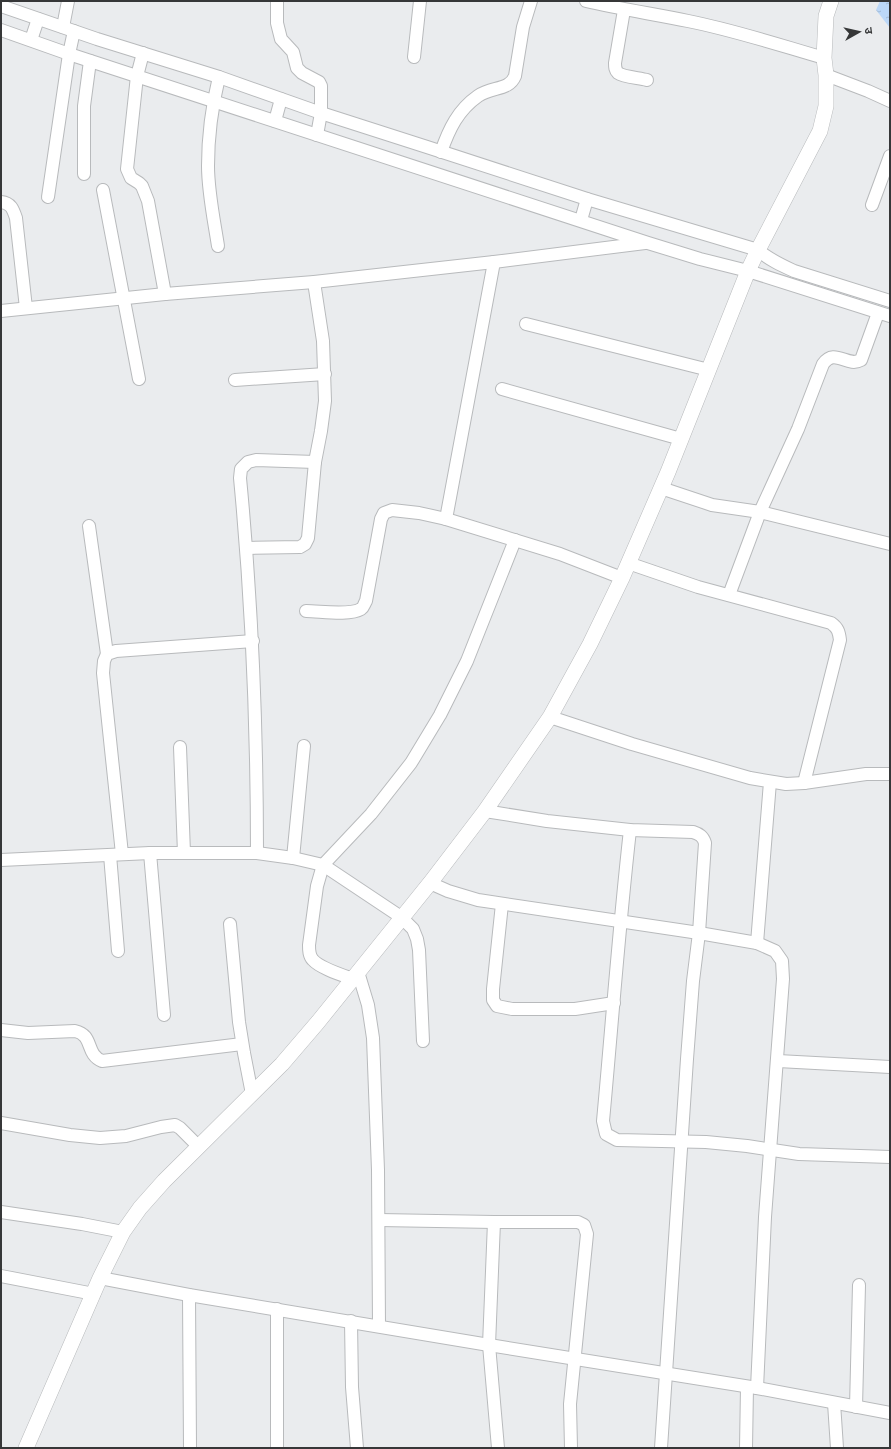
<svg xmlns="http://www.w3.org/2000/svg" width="891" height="1449" font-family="'DejaVu Sans','Noto Sans Devanagari',sans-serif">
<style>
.water{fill:url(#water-ripples)}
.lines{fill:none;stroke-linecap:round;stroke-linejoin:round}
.minor-casing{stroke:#b8babc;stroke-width:14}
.tertiary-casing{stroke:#b8babc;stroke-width:16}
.minor{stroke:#fff;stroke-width:12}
.tertiary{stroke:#fff;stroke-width:15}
</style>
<defs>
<pattern id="water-ripples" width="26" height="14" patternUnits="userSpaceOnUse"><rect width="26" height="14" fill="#bcd8f8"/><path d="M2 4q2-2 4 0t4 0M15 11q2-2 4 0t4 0" fill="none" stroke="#a2bad5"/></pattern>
</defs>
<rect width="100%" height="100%" fill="#eaecee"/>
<path class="water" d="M880,1H890V28L876,10Z"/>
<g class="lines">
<defs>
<g id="minor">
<path d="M277,1V23L281,39L293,52L297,68L302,73L319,82L321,86V113L317,135"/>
<path d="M586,1C620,9 654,14 688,21C734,30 779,45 824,58"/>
<path d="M1,6L97,39L219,77L321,113L427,147L587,199L758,250C768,259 781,265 794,271L890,301"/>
<path d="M624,10L615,63C615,67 615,70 618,73C623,77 640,78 647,80"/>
<path d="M63,27L68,1"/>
<path d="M1,30L69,54L648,243L700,259L748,271L890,316"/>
<path d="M31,40L38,19"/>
<path d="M143,53L137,76L127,169L131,178L139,183L142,186L148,201L165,294"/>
<path d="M414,57L420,1"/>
<path d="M826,75L868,91L890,101"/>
<path d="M275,121L281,99"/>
<path d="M441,152C449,129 458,110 478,96C492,86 509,91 515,76L523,27L531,1"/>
<path d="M84,174V106L90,61"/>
<path d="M103,190L139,379"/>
<path d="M48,197L69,54L74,31"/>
<path d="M1,202C11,203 13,209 16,218L26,308"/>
<path d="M872,205L890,156"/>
<path d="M581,220L587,199"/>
<path d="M218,246C214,220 208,192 208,166C208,136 212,106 219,77"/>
<path d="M1,311L165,294L314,282L494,262"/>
<path d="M526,324L709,370"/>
<path d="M235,380L325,374"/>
<path d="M502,389L681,439"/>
<path d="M661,488L712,505L760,512L890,544"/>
<path d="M446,519L494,262L645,243"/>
<path d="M89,526L107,654"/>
<path d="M247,548L300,547L305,544L308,538L315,462L321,431L325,401L323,341L314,282"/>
<path d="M628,563L698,587L831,623C838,628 839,632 840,640L804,783"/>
<path d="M729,595L760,512L798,429L823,364C835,347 847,368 861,360L878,313"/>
<path d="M306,611C320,611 349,616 361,609C364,607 364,604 366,601L381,519L384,513L392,510L419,513L446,519L560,554L622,578"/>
<path d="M550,717L632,744L750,778L786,784L804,783L866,774H890"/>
<path d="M180,747L184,853"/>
<path d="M485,811L547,821L630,830L693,832C699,834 703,836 705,843L699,933L693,981L687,1059L661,1448"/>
<path d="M630,830C619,927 612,1024 603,1121L606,1134L617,1140L706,1142L747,1146L799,1154L890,1157"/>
<path d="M150,853L164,1015"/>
<path d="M257,853C257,727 252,603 240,478L241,469L248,462L256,460L315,462"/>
<path d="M122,854L103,673L104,661L107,654L116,651L253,641"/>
<path d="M110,855L118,951"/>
<path d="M293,858L304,746"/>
<path d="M1,860L150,853H257L293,858L323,865L401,917L413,929L417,939L419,950L423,1041"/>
<path d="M430,883L448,891L478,900L699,933L757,943L775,951L782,961L783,979L765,1217L757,1388"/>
<path d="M502,904L493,989V1000L497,1006L512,1009H575L614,1003"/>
<path d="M230,924L239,1022L244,1053L252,1094"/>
<path d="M757,943L770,782"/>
<path d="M358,972L368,1005L373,1038L378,1170L379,1326"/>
<path d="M353,979C342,975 320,968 313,960C309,956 309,950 309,945L317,886L323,865L371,814L411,763L440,715L467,661L515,540"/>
<path d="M1,1030L28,1033L75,1031C94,1035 85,1054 102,1061L242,1044"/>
<path d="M778,1061L890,1067"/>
<path d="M1,1123L70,1135L100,1138L126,1136L161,1127L175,1125L180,1128L199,1147"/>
<path d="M1,1212L82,1224L123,1232"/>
<path d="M379,1220L494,1222H578L584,1225L587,1234L570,1404L571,1448"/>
<path d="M494,1222L489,1345L498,1448"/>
<path d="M1,1276L94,1294"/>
<path d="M100,1278L189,1295L489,1345L757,1388L890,1413"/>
<path d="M189,1295L190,1448"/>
<path d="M277,1309V1448"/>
<path d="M351,1321L352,1387L357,1448"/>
<path d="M834,1403L837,1448"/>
<path d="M856,1407L859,1285"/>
<path d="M746,1448L747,1387"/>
</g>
<path id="tertiary" d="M26,1448L100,1278L123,1232L140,1208L164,1181L282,1064L318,1022L430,883L485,811L550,717L590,644L622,578L668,472L748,271L758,250L820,131L826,106V75L824,58L826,16L831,1"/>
</defs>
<use href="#minor" class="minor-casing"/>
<use href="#tertiary" class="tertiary-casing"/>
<use href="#minor" class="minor"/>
<use href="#tertiary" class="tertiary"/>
</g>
<rect width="891" height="1449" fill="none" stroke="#363738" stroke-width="4"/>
<g transform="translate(859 32) rotate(82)" stroke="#eaecee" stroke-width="3" paint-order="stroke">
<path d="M0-3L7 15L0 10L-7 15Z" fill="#363738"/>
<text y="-6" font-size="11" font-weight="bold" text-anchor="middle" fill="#363738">उ</text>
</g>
</svg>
